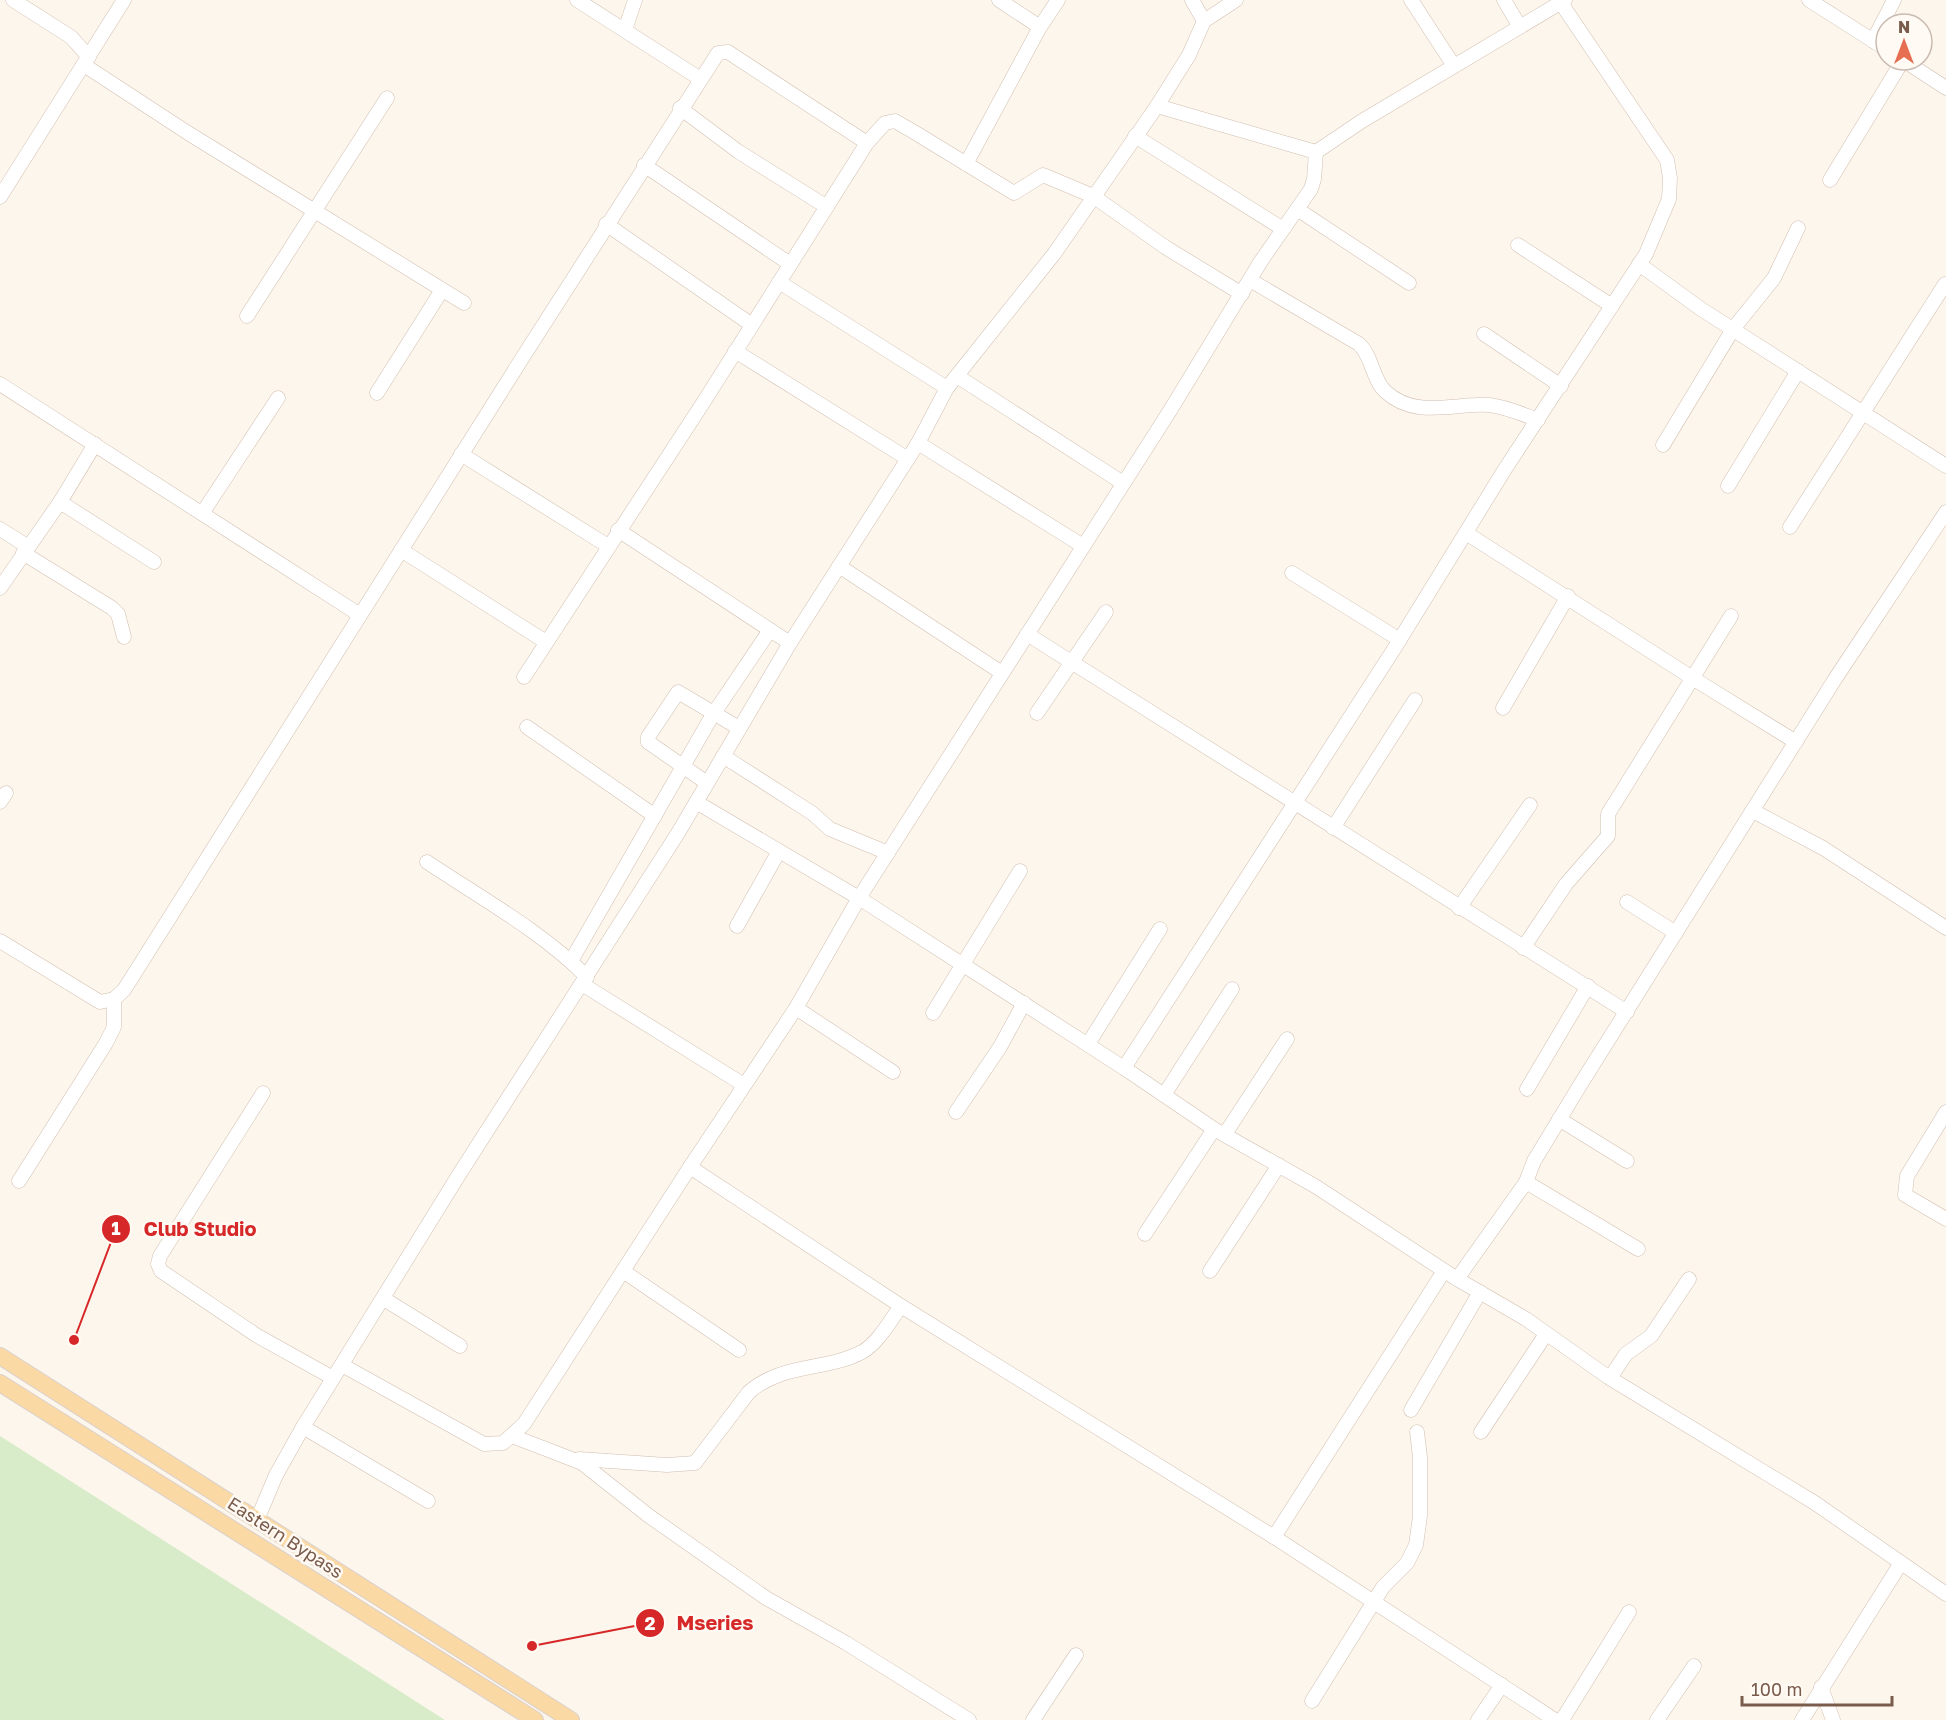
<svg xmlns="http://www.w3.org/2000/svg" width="1946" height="1720" font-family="'Golos Text',sans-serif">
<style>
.green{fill:#d8ecc9}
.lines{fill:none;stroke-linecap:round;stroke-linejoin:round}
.minor-casing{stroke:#d1beb0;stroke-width:15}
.major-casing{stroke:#dad1cd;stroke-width:18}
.minor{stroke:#fff;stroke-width:14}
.major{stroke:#fbd9a5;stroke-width:16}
.labels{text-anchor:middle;stroke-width:5;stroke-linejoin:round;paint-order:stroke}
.street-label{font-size:18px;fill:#7a5c4d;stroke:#fffaf3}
.leader{fill:none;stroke:#d62828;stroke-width:2}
.callout-dot{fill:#d62828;stroke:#fffaf3;stroke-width:2}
.mark-label{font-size:18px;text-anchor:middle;font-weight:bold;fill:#fff}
.callout-label{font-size:20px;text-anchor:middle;font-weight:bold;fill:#d62828;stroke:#fffaf3;stroke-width:5;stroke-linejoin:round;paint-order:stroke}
</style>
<rect width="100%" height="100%" fill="#fdf6ec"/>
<path class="green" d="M0,1436L445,1720H0Z"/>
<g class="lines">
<defs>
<g id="minor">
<path d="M13,0L71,37L89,57"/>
<path d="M577,0L699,78"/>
<path d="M999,0L1040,27"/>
<path d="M1192,0L1204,21"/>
<path d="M1411,0L1454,66"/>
<path d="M1504,0L1520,27"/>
<path d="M1809,0L1886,49"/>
<path d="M625,30L635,0"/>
<path d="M1873,41L1894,0"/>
<path d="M1903,60L1946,88"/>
<path d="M84,65L188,133L464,303"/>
<path d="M1157,106L1316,152L1362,121L1565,0"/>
<path d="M680,108L739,152L827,207"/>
<path d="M1135,136L1283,229"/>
<path d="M966,164L1040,27L1058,0"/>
<path d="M644,165L790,264"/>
<path d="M1830,180L1903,60"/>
<path d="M0,197L124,0"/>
<path d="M1297,209L1409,283"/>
<path d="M606,224L752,325"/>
<path d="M1518,245L1612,306"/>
<path d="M1639,264L1701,309L1946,466"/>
<path d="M1250,280L1359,344C1373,357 1372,380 1386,392C1415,419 1455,403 1489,405C1507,407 1522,414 1538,420"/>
<path d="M779,282L947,388"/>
<path d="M247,316L387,98"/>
<path d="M1484,334L1561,386"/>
<path d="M735,351L908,459"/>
<path d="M957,376L1123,483"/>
<path d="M0,384L360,615"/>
<path d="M377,393L442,290"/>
<path d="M918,443L1083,546"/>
<path d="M1663,445L1733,329L1774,278L1798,228"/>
<path d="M461,454L608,546"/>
<path d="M1728,486L1798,371"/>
<path d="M60,502L154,562"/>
<path d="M203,512L278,398"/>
<path d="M1790,527L1945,284"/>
<path d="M0,529L27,546"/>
<path d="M618,530L790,643"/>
<path d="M1466,533L1694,679L1796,742"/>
<path d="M401,550L546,642"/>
<path d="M23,553L112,608L118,614L124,637"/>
<path d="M839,566L1002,673"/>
<path d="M1292,573L1400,640"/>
<path d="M0,588L60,502L95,444"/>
<path d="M1027,634L1627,1012"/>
<path d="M524,677L703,403L867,143L885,123L895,121L914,132L1014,193L1043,175L1093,196L1165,247L1242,294"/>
<path d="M1503,708L1568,596"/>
<path d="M1037,713L1106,612"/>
<path d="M527,727L655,816"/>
<path d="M723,756L812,813L830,829L888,853"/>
<path d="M707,783L648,742V737L678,692L739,728"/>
<path d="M0,802L6,793"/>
<path d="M696,802L859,898L1124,1068L1214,1129L1315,1186L1457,1279L1526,1319L1608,1377L1815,1503L1946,1594"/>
<path d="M1753,811L1823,848L1946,928"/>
<path d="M1333,828L1415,700"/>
<path d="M427,862C481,898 541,931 587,977"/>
<path d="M1627,902L1676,933"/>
<path d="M1459,908L1530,805"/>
<path d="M737,926L779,851"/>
<path d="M0,941L100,1002L114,999L124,990L528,349L718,53L728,52L867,143"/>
<path d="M1523,948L1566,884L1608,836V814L1731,616"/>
<path d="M571,961L712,716L770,630"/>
<path d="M582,984L744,1085"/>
<path d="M796,1008L893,1072"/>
<path d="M933,1013L1020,871"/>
<path d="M1088,1044L1160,929"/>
<path d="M1124,1068L1394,649L1505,469L1646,254L1669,199L1670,178L1667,160L1559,0"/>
<path d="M1527,1089L1588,986"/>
<path d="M263,1093L160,1256L158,1264L161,1271L256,1335L333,1378"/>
<path d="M1164,1095L1232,989"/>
<path d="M956,1112L1000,1047L1024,1003"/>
<path d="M1946,1112L1907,1176L1905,1195L1946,1219"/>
<path d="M1559,1119L1627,1161"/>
<path d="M1225,1134L1287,1039"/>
<path d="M690,1167L901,1306L1274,1537L1555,1720"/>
<path d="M19,1181L106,1043L114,1027V999"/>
<path d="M1526,1182L1638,1249"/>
<path d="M1145,1234L1214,1129"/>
<path d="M623,1271L739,1350"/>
<path d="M1210,1271L1279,1165"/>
<path d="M1457,1279L1526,1182L1534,1161L1582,1082L1835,679L1946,512"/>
<path d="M384,1299L460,1346"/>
<path d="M342,1365L484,1444L503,1443L524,1424L690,1167L796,1008L859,898L1171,409L1261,261L1311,189L1314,179L1316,152"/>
<path d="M1610,1378L1626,1354L1651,1336L1689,1279"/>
<path d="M1411,1410L1480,1292"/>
<path d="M303,1427L428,1501"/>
<path d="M1481,1432L1546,1334"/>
<path d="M512,1436L582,1463L649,1516L766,1598L846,1643L969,1720"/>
<path d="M579,1459L667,1465L695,1463L749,1392C782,1363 826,1371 862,1352C878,1343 890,1321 901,1306"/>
<path d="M257,1520L276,1475L303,1427L460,1173L678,833L790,643L918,443L947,388L1054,254L1157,106L1189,55L1204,21L1236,0"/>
<path d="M1274,1537L1444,1271"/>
<path d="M1821,1687L1833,1720"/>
<path d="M1312,1701L1383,1587L1407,1563L1416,1545L1420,1516V1457L1417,1432"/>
<path d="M1033,1720L1076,1655"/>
<path d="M1478,1720L1502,1685"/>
<path d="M1562,1720L1629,1612"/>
<path d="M1657,1720L1694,1666"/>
<path d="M1802,1720L1901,1563"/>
</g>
<g id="major">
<path d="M0,1356L571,1720"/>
<path d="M0,1383L535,1720"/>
</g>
</defs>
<use href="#minor" class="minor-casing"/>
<use href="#major" class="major-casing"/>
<use href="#minor" class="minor"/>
<use href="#major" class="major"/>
</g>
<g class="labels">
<g class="street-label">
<text transform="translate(285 1538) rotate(33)" y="6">Eastern Bypass</text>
</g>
</g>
<path class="leader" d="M74 1340L116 1229M532 1646L650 1623"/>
<g class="callout-dot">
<circle cx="74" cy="1340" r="6"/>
<circle cx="532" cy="1646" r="6"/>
<circle cx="116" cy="1229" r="15"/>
<circle cx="650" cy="1623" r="15"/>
</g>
<g class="mark-label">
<text x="116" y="1235">1</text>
<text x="650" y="1630">2</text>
</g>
<g class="callout-label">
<text x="200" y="1236">Club Studio</text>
<text x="715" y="1630">Mseries</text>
</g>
<g transform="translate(1904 42)"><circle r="28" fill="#fffaf3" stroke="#cabbb1" stroke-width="1.5"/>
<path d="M0-4.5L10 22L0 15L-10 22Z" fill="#e76f51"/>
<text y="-9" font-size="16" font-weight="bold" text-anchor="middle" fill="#7a5c4d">N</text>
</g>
<path d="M1742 1696v9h150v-9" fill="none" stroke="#7a5c4d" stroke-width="3"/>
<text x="1751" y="1696" font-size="18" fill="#7a5c4d" stroke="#fffaf3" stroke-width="4.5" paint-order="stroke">100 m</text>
</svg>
